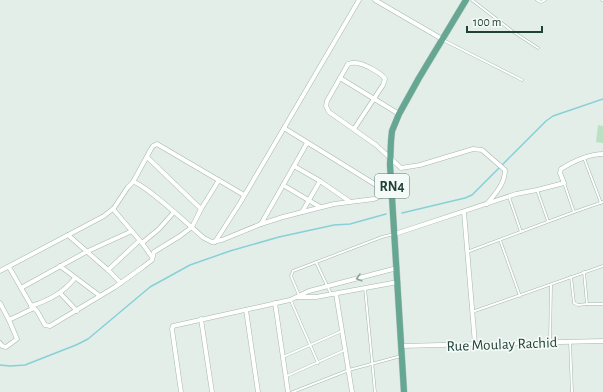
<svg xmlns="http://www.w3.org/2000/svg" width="603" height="392" font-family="'Alegreya Sans',sans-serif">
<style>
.green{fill:#bbe1c3}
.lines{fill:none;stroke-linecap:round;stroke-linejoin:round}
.stream{stroke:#88d0d7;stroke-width:1.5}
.lane-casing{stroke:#a5b7b0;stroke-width:3}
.street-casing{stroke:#a5b7b0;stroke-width:5}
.primary-casing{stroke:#c1cac7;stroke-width:7}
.lane{stroke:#fff;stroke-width:2}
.street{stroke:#fff;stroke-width:4}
.primary{stroke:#65a792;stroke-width:6}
.oneway{stroke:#90a09b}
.labels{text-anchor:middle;stroke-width:3.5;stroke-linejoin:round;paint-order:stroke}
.shield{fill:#f4faf7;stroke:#607871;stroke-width:1}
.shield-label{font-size:14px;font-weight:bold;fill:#214137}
.street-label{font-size:15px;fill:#214137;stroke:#f4faf7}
</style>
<rect width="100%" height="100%" fill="#e3eee9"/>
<path class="green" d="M598,125L603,126V143L596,142Z"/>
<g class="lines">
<g class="stream">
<path d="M402,213L465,198L472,195L546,121L553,116L603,99"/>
<path d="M0,365L10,366L25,365L76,345L88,339L150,287L190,265L230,251L279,237L334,225L350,224L386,214"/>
</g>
<defs>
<g id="lane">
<path d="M472,0L512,31L538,48"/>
<path d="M537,0L541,2L545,0"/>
<path d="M602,0H603"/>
<path d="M443,40L522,80"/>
<path d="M584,158L601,203"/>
<path d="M564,183L574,212"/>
<path d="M537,190L548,221"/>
<path d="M509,197L521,232"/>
<path d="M500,240L520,296"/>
<path d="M467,252L574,212L603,202"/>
<path d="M316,262L331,294"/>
<path d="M584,272L587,304H603"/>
<path d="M571,277L574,303L578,305L587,304"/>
<path d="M365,288L375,392"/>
<path d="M299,295L291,276L293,271L382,237L394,234"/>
<path d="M291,301L318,363"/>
<path d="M472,312L603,266"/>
<path d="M550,342L551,285"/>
<path d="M570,342L572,392"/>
<path d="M283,357L342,331"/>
<path d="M287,376L345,350"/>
<path d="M293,392L349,370L401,356"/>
</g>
<g id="street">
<path d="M375,0L442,39"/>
<path d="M340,78L399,114"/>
<path d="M284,128L389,193"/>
<path d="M354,129L383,85L385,79C382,73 364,64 357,63C354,62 351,63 348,64L327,101L326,106L329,112L376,145L401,168L420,165L473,149L482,150L505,170C505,184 495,194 487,204"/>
<path d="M147,157L201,209"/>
<path d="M294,166L320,181L302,212"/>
<path d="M320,181L349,201"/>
<path d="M133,182L151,149L153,146L157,144L244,195"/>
<path d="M283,185L320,207"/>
<path d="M113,209L142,243L159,229L174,212"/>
<path d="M464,212L475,344"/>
<path d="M261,224L307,143"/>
<path d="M395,234L516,194L537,190L564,183L560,173L561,169C574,161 588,154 603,154"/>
<path d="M68,235L108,270"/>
<path d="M215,242L240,203L359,0"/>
<path d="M142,243L152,257"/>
<path d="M60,266L100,296"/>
<path d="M9,267L32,307"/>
<path d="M0,271L104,216L114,208L128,187L133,182C144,183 193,229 204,238L212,242L222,240L261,224L283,217L334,204L374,199L384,195L388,192"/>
<path d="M121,283L108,270L139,241"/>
<path d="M21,288L86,252L132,231"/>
<path d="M60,293L77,311"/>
<path d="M336,294L352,392"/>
<path d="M297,297H316L398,282"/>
<path d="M0,303L9,320"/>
<path d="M275,303L288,392"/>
<path d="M31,306C48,301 64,292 75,278"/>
<path d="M246,310L258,392"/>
<path d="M201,319L212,392"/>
<path d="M0,343L2,346L6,347L17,339L9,320L34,308L37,311L45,325L50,326L115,287L143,267L152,260L154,252L180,236L192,227L201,209L219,180"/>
<path d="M401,346L603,341"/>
<path d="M181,392L172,329L173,326L290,300L309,291L397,268"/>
</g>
<path id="primary" d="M404,392L390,165L391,141L392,131L399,114L419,78L466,0"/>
</defs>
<use href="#lane" class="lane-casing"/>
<use href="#street" class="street-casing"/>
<use href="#primary" class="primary-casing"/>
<use href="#lane" class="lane"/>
<use href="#street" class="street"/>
<use href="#primary" class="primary"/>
</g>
<defs><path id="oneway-chevron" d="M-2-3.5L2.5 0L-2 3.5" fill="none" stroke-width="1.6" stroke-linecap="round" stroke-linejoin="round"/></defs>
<use class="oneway" href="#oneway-chevron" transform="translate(359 278) rotate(165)"/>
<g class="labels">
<rect class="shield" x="375" y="174" width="34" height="24" rx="3"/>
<g class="shield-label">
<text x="392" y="191">RN4</text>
</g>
<g class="street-label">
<text transform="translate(502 344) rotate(-2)" y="5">Rue Moulay Rachid</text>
</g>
</g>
<path d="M467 26v6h75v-6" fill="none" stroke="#214137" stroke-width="2"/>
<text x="473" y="26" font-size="12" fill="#214137" stroke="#f4faf7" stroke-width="3" paint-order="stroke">100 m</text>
</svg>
